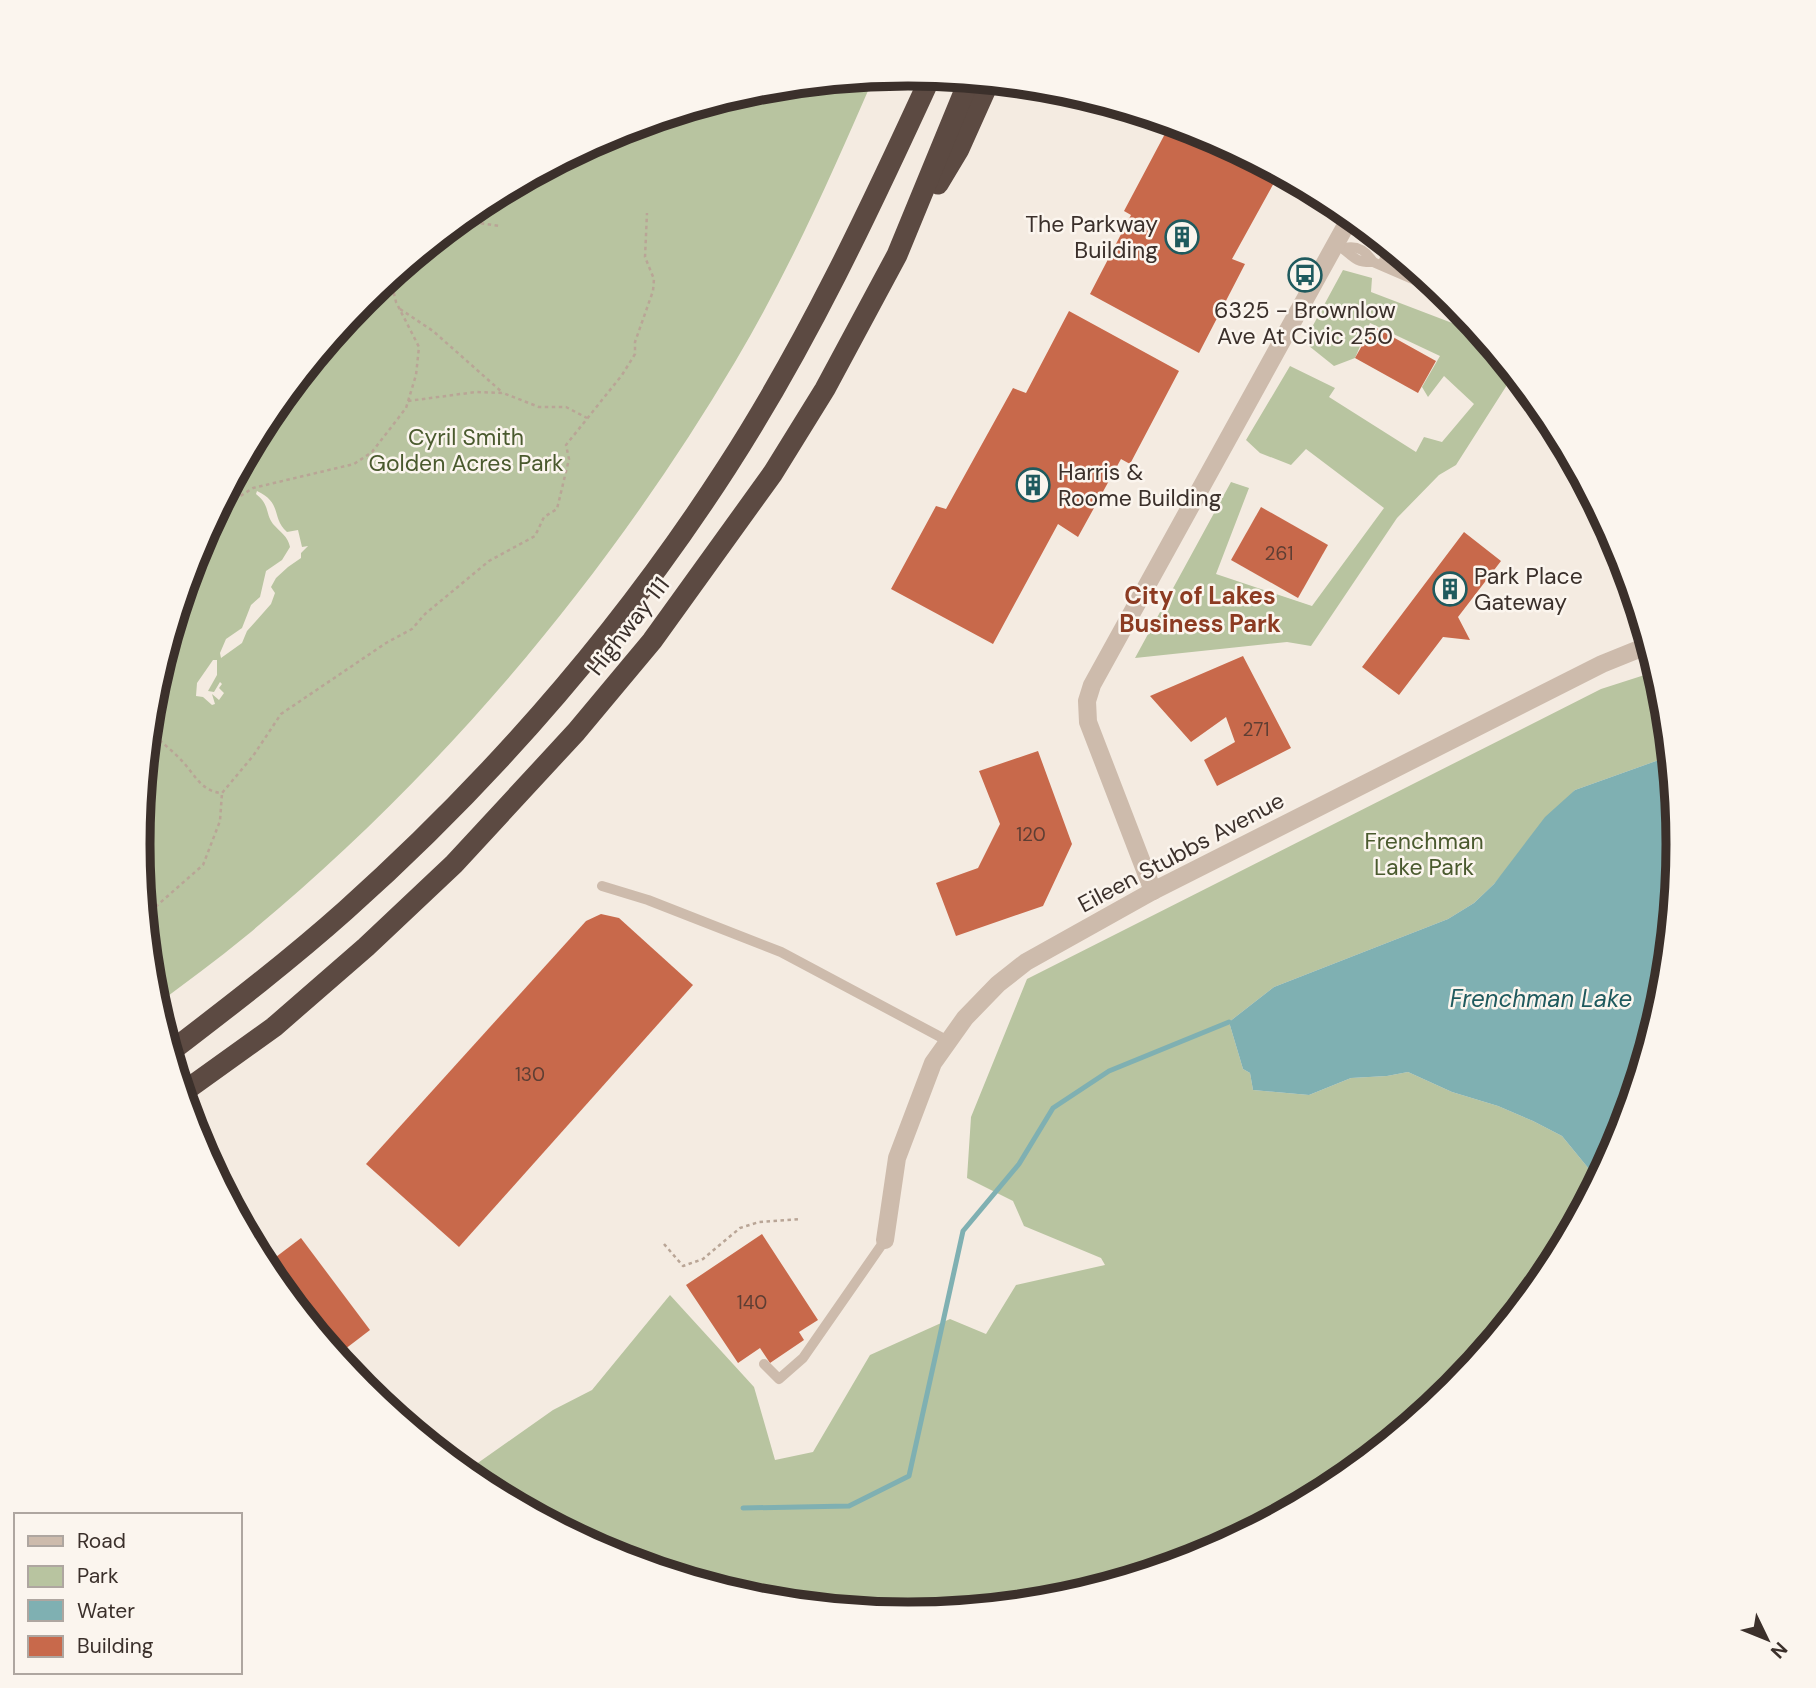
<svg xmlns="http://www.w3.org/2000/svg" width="1816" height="1688" font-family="'DM Sans',sans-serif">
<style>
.green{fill:#b8c4a0;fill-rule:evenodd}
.water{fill:#7fb0b2}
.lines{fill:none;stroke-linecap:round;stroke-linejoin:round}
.stream{stroke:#7fb0b2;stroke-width:5}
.building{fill:#c8694b}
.path{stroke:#b9a596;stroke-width:2.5;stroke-dasharray:3.5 3.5;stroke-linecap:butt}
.service{stroke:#cdbbac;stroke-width:10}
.minor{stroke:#cdbbac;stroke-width:18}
.motorway{stroke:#5c4a42;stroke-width:21}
.labels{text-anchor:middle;stroke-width:5;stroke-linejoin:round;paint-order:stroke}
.number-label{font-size:19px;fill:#5e3e33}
.poi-label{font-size:23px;fill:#3b302b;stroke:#fbf5ee;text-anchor:start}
.park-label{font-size:23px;fill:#4a5a2e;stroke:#fbf5ee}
.street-label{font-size:23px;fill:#3b302b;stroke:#fbf5ee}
.neighbourhood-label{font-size:24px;font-weight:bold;fill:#8c3b22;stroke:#fbf5ee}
.water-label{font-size:24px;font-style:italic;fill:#1f5a5e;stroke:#fbf5ee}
.rim{fill:none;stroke:#3b302b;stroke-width:9}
</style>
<rect width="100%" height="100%" fill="#f4ebe1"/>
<g class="green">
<path d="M874,77C832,174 789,271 735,362C606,579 441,775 246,936C217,960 186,982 156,1005L152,994L138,844L152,693L196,549L268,416L363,299L480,203L614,132L758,88ZM257,491C283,503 271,518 287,532L298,530L302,547L308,546L301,553V558L288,567L276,578L271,587L275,593L271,604L247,631L242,643L221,658L220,653L226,639L242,628L251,605L260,597L266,571L282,560L290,547C288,536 280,532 273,524C265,513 270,505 256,494ZM213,660H217V675L208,691L214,692L220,682L222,684L219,688L224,693L219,700L212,694L215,704L212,705L203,697L196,696L197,683Z"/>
<path d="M1343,270L1372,278L1371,292L1481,334L1514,374L1456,465L1439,475L1397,518L1311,646L1287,642L1135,658L1231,482L1249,488L1216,574L1312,606L1384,508L1306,449L1291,465L1260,453L1246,440L1290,366L1335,388L1329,397L1416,452L1424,437L1442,442L1474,404L1444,376L1428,397L1422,387L1440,356L1370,323L1355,358L1334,366L1304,342Z"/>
<path d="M1657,671L1664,694L1670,756L1575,790L1494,884L1474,903L1448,919L1274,987L1229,1022L1243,1069L1250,1073L1253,1090L1309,1095L1351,1078L1387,1076L1408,1072L1452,1092L1498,1106L1533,1121L1562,1136L1598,1180L1548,1272L1453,1389L1336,1485L1202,1556L1058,1600L908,1614L757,1600L613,1556L480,1484L465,1472L553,1410L592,1390L670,1295L754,1387L775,1460L813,1452L870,1355L950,1319L986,1334L1016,1285L1105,1265L1101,1258L1024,1226L1013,1201L967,1178L971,1117L1027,979L1601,689Z"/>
</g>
<path class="water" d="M1670,756L1678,844L1664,995L1620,1139L1598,1180L1562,1136L1533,1121L1498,1106L1452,1092L1408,1072L1387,1076L1351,1078L1309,1095L1253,1090L1250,1073L1243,1069L1229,1022L1274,987L1448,919L1474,903L1494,884L1545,817L1575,790Z"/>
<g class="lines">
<path class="stream" d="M743,1508L849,1506L909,1476L963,1231L1019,1164L1053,1108L1109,1071L1229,1022"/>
</g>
<g class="building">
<path d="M1160,119L1203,132L1263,164L1259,172L1275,181L1232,259L1245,264L1199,353L1090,294L1131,215L1124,211L1167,130L1158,125Z"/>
<path d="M1069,311L1179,371L1130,464L1121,459L1078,537L1058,524L993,644L891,589L936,506L946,509L1013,388L1026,393Z"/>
<path d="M1373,326L1436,361L1418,393L1355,358Z"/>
<path d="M1261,507L1328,545L1298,598L1231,560Z"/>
<path d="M1464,532L1501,561L1458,617L1470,640L1443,637L1399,695L1362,667Z"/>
<path d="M1243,656L1291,748L1217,786L1204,760L1235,742L1226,717L1191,742L1150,696Z"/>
<path d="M1038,751L1072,844L1043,906L956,936L936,883L978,868L1000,824L979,771Z"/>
<path d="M601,914L619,918L693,985L459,1247L366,1164L586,921Z"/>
<path d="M762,1234L818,1320L799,1332L804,1340L770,1363L760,1348L738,1363L686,1285Z"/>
<path d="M301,1238L370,1330L336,1356L264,1266Z"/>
</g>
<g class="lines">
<g class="path">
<path d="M460,220L499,226"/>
<path d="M400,309L433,331L503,393"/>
<path d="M408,401L476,392L503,393L539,407H566L587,418"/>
<path d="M217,511L253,488L354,464L372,452L406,408L416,375L419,347L396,302L392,285L393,275"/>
<path d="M149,731C160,741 173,751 183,762C195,775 202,792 222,793L253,756L281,714L386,643L412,629L425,614L489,561L535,536L544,517L557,509L569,459L566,445L622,375L635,354V342L653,291L654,279L645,257L647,213"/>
<path d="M145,916L203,865L220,821L222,793"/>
<path d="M664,1244L683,1266L703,1259L740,1228L759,1222L800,1219"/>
</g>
<g class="service">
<path d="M1335,244C1352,252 1351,263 1373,262L1447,294"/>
<path d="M1345,248C1358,245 1366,251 1373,262"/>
<path d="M1382,265L1390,247"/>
<path d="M602,886L648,900L781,952L948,1041"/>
<path d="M764,1364L779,1379L803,1358L885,1240"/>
</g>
<g class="minor">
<path d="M1153,891L1088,722L1087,701L1092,685L1351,216"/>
<path d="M885,1240L897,1158L933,1063L965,1018L998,984L1026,962L1153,891L1602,664L1649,645"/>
</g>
<g class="motorway">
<path d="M938,184L959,149L989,82"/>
<path d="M170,1052C230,1006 290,960 346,910C491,780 622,630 727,467C807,343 870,209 931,76"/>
<path d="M182,1093L274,1027L366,947L454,864L576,732L652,641L773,473L825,389L897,255L969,80"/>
</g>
</g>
<defs>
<symbol id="building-ring" viewBox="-11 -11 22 22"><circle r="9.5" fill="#fbf5ee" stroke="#1f5a5e" stroke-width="1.5"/><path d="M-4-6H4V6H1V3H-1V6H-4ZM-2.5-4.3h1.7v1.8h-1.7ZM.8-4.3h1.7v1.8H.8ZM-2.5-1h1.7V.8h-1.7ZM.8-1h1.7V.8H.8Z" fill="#1f5a5e"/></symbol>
<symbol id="bus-ring" viewBox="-11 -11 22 22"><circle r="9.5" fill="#fbf5ee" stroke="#1f5a5e" stroke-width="1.5"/><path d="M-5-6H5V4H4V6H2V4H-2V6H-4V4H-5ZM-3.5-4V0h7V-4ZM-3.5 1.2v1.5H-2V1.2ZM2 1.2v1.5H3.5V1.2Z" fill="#1f5a5e"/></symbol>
</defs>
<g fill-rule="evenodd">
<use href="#building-ring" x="1163" y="218" width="38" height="38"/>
<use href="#bus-ring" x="1286" y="256" width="38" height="38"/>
<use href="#building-ring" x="1014" y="466" width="38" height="38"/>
<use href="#building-ring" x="1431" y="570" width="38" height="38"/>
</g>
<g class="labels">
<g class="number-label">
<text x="1279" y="560">261</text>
<text x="1256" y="736">271</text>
<text x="1031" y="841">120</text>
<text x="530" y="1081">130</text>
<text x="752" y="1309">140</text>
</g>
<g class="poi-label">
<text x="1158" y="232" text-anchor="end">The Parkway<tspan x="1158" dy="26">Building</tspan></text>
<text x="1305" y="318" text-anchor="middle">6325 - Brownlow<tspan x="1305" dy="26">Ave At Civic 250</tspan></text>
<text x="1058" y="480">Harris &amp;<tspan x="1058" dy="26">Roome Building</tspan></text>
<text x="1474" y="584">Park Place<tspan x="1474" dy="26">Gateway</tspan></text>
</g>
<g class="park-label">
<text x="466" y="445">Cyril Smith<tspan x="466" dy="26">Golden Acres Park</tspan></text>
<text x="1424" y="849">Frenchman<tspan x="1424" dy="26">Lake Park</tspan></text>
</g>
<g class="street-label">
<text transform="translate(628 626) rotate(-52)" y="8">Highway 111</text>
<text transform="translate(1181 852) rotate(-28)" y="8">Eileen Stubbs Avenue</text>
</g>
<g class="neighbourhood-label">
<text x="1200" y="604">City of Lakes<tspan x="1200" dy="28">Business Park</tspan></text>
</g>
<g class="water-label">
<text x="1541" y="1007">Frenchman Lake</text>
</g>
</g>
<path d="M0 0H1816V1688H0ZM150 844a758 758 0 1 1 1516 0a758 758 0 1 1-1516 0Z" fill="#fbf5ee" fill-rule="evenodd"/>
<path class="rim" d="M150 844a758 758 0 1 1 1516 0a758 758 0 1 1-1516 0Z"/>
<rect x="14" y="1513" width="228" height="161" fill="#fbf5ee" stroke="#aea6a0" stroke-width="2"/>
<rect x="28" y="1536" width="35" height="10" fill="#cdbbac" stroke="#aea6a0" stroke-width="2"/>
<text x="77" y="1548" font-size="21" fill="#3b302b">Road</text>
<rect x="28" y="1566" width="35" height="21" fill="#b8c4a0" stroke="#aea6a0" stroke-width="2"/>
<text x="77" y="1583" font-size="21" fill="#3b302b">Park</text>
<rect x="28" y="1600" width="35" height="21" fill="#7fb0b2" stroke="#aea6a0" stroke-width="2"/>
<text x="77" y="1618" font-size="21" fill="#3b302b">Water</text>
<rect x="28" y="1636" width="35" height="21" fill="#c8694b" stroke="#aea6a0" stroke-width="2"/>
<text x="77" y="1653" font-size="21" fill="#3b302b">Building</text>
<g transform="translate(1767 1639) rotate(133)" stroke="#fbf5ee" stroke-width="5" paint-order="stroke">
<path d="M0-5L12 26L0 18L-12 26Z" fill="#3b302b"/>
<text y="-10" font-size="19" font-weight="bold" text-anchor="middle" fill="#3b302b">N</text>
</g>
</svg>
